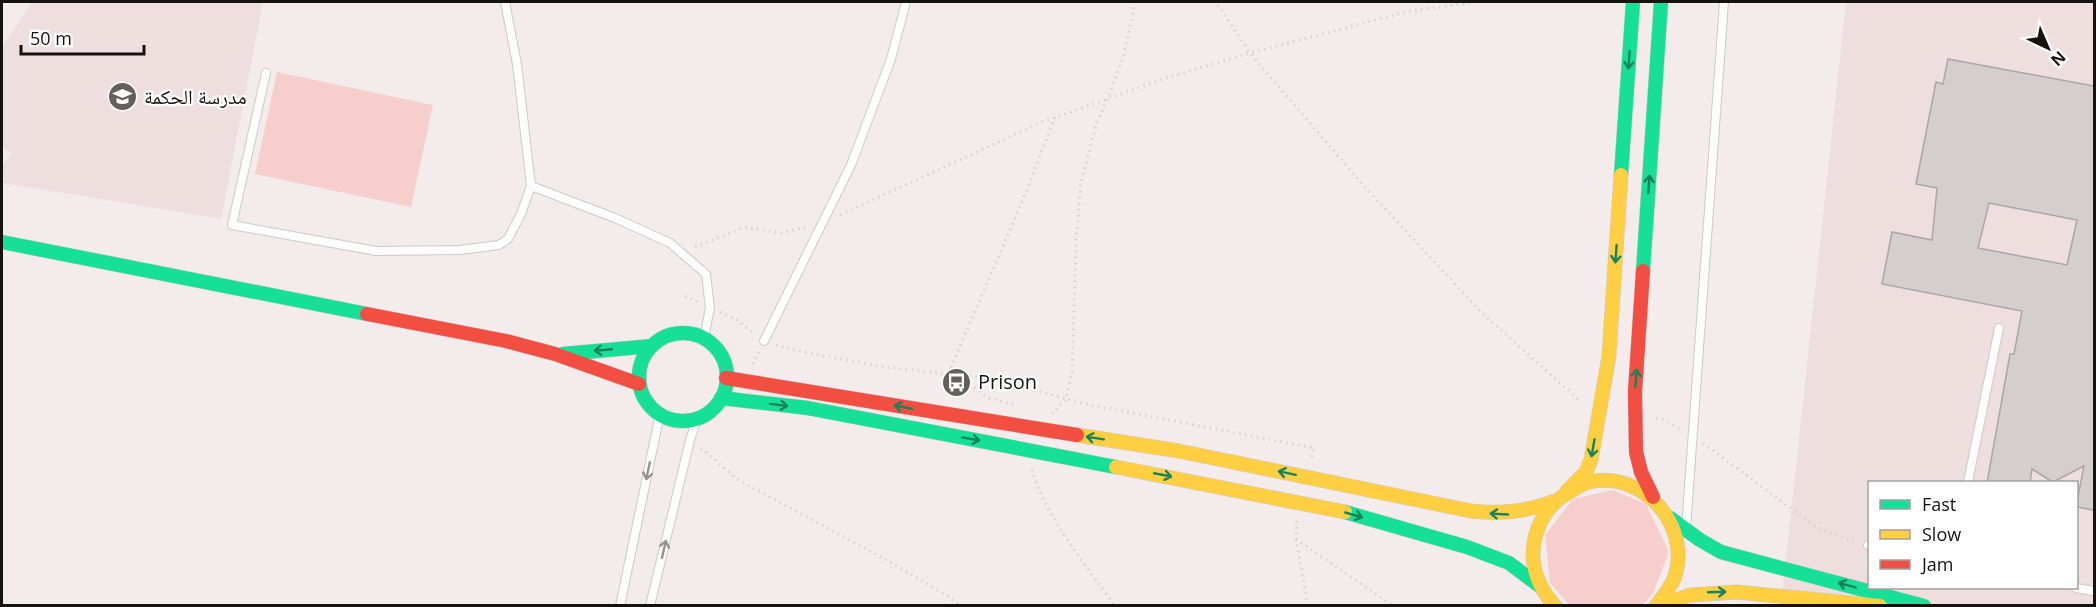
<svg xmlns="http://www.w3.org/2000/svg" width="2096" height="607" font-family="'Open Sans','Noto Naskh Arabic',sans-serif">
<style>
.built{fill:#eedede;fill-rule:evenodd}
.green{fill:#f6cecc}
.building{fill:#d4cece;stroke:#aba5a5;stroke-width:1.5;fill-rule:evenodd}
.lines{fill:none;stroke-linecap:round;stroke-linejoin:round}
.lane-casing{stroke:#cec8c8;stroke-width:10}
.fast-casing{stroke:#cec8c8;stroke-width:15}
.slow-casing{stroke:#cec8c8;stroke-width:15}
.jam-casing{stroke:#cec8c8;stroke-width:15}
.path{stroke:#d5d2d2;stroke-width:3;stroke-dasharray:1.5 4.5;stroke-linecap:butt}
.lane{stroke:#fdfcfc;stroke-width:8}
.fast{stroke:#16e098;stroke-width:14}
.slow{stroke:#ffcf43;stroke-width:14}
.jam{stroke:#f24e42;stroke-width:14}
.oneway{stroke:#16835b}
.oneway2{stroke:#959392}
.labels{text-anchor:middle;stroke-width:4.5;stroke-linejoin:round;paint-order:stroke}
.poi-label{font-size:20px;fill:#161211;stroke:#fff;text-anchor:start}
</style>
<rect width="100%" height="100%" fill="#f4ecec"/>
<g class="built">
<path d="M32,2H263L221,219L2,183V164L13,154L2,147V47Z"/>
<path d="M1846,2H2094V605L1781,606ZM1870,482H2076V588H1870Z"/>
</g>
<g class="green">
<path d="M277,72L433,105L411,207L255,174Z"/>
<path d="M1613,490L1646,504L1669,552L1652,596L1641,605L1570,606L1550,583L1545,535L1573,499Z"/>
</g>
<path class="building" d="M1948,59L2094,86V510L2076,507L2084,466L2055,481H2051L2032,469L2030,483H1987L2010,354H2014L2022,311L1882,284L1892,232L1932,240L1937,188L1916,184L1936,82L1943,84ZM1989,203L2077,220L2067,265L1978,248Z"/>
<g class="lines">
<defs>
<g id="lane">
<path d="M266,73L232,225L376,251L460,250L499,245L508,239L521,214L531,186L517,64L505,2"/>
<path d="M531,186L615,218L670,243L706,274L710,308L704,338"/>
<path d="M764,341L851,165L891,59L906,2"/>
<path d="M1968,482L1999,328"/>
<path d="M1686,528L1724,2"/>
<path d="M1868,545L1870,546"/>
<path d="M2076,588L2094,591"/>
<path d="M620,606L660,414"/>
<path d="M650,606L690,440L697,419"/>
</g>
<g id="fast">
<path d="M1621,175L1633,2"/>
<path d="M2,242L367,314"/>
<path d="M1643,271L1661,2"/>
<circle cx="683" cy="377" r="44"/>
<path d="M563,354L652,346"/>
<path d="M721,398L808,408L1116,467"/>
<path d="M1345,512L1467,547L1509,563L1541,587"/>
<path d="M1670,518L1700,540L1721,552L1924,606"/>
</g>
<g id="slow">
<path d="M1077,435L1179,451L1471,511C1501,514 1526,512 1555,501"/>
<path d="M1116,467L1345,512"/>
<path d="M1567,491L1586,472L1591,460L1609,356L1621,175"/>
<path d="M1555,606C1537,586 1528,561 1536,534C1542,514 1555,499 1573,490C1578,487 1584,483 1589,482C1644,470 1693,527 1674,579C1670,588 1662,598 1656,606"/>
<path d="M1660,606L1690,595L1737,592L1880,606"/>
</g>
<g id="jam">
<path d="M1643,271L1635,391L1636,452L1641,472L1653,497"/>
<path d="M367,314L506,341L555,354L639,384"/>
<path d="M726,378L1077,435"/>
</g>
</defs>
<use href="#lane" class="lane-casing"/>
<use href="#fast" class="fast-casing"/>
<use href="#slow" class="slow-casing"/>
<use href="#jam" class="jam-casing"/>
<g class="path">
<path d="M1476,2L1410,11L1250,53L1363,185L1482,313L1579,400"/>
<path d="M1055,117L1027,190L948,374L992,379L1086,404L1314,448L1311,459"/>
<path d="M840,215L1042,122L1166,78L1250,53L1216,2"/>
<path d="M695,247L745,227L782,233L806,227"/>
<path d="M685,296L698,302"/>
<path d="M720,312L737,320L755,334"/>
<path d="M776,345L798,351L885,367L948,374L969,384L989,398L1015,405"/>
<path d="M753,364L759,351"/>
<path d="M1052,414L1066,399L1072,372L1076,240L1081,182L1097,122L1108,98L1124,55L1135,2"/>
<path d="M1656,418L1664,420L1682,430"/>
<path d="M1703,443L1816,527L1857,543"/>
<path d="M701,448L737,479L899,567L949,597L960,606"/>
<path d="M1032,470C1045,516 1087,567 1115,606"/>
<path d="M1297,521L1296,539L1308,606"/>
<path d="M1296,539L1393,606"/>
</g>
<use href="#lane" class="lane"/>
<use href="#fast" class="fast"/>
<use href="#slow" class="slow"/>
<use href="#jam" class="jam"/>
</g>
<defs><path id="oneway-shaft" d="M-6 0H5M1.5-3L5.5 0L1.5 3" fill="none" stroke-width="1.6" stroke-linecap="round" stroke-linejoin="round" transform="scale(1.5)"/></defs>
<g class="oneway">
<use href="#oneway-shaft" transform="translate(1629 60) rotate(94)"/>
<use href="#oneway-shaft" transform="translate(1649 184) rotate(-86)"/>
<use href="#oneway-shaft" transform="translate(1616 254) rotate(94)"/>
<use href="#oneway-shaft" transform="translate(603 350) rotate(175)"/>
<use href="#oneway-shaft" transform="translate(1636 378) rotate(-86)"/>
<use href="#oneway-shaft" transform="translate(779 405) rotate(7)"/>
<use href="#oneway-shaft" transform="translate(903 407) rotate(-169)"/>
<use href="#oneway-shaft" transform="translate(1095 438) rotate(-171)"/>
<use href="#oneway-shaft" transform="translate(971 439) rotate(10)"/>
<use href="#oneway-shaft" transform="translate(1593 448) rotate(100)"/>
<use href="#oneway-shaft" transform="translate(1287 473) rotate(-168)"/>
<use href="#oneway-shaft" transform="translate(1163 475) rotate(11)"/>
<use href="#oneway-shaft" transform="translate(1499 514) rotate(-177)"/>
<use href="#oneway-shaft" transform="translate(1354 515) rotate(16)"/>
<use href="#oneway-shaft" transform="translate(1847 585) rotate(-165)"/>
<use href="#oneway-shaft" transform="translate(1717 592) rotate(-2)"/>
</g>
<g class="oneway2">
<use href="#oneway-shaft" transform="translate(648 471) rotate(102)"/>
<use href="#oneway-shaft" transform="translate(664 549) rotate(-77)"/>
</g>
<defs>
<symbol id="school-disc" viewBox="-11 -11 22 22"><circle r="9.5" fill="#645e5e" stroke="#fff"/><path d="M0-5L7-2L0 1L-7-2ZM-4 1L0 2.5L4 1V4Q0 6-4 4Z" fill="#fff"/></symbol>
<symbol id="bus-disc" viewBox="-11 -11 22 22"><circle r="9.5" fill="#645e5e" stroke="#fff"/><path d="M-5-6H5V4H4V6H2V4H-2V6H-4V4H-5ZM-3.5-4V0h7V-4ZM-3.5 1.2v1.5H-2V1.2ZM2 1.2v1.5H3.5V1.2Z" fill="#fff"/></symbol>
</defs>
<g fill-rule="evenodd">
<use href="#school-disc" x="106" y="80" width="33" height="33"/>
<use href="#bus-disc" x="940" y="366" width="33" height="33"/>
</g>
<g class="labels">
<g class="poi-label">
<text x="144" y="104">مدرسة الحكمة</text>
<text x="978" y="389">Prison</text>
</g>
</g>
<rect width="2096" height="607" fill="none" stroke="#161211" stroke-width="6"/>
<rect x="1868" y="481" width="210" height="108" fill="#ffffff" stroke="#a2a0a0" stroke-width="1.5"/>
<rect x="1880" y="500" width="30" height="9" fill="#16e098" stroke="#a2a0a0" stroke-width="1.5"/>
<text x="1922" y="511" font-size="18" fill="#161211">Fast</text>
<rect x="1880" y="530" width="30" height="9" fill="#ffcf43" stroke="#a2a0a0" stroke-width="1.5"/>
<text x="1922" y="541" font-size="18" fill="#161211">Slow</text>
<rect x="1880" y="560" width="30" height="9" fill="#f24e42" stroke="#a2a0a0" stroke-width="1.5"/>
<text x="1922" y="571" font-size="18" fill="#161211">Jam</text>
<g transform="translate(2048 48) rotate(136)" stroke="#ffffff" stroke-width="4.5" paint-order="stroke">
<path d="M0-4.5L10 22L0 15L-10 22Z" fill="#161211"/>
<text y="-9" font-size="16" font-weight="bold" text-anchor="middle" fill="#161211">N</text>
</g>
<path d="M21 45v9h123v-9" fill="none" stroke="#161211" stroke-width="3"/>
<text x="30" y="45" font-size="18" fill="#161211" stroke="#ffffff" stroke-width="4.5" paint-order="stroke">50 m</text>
</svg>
